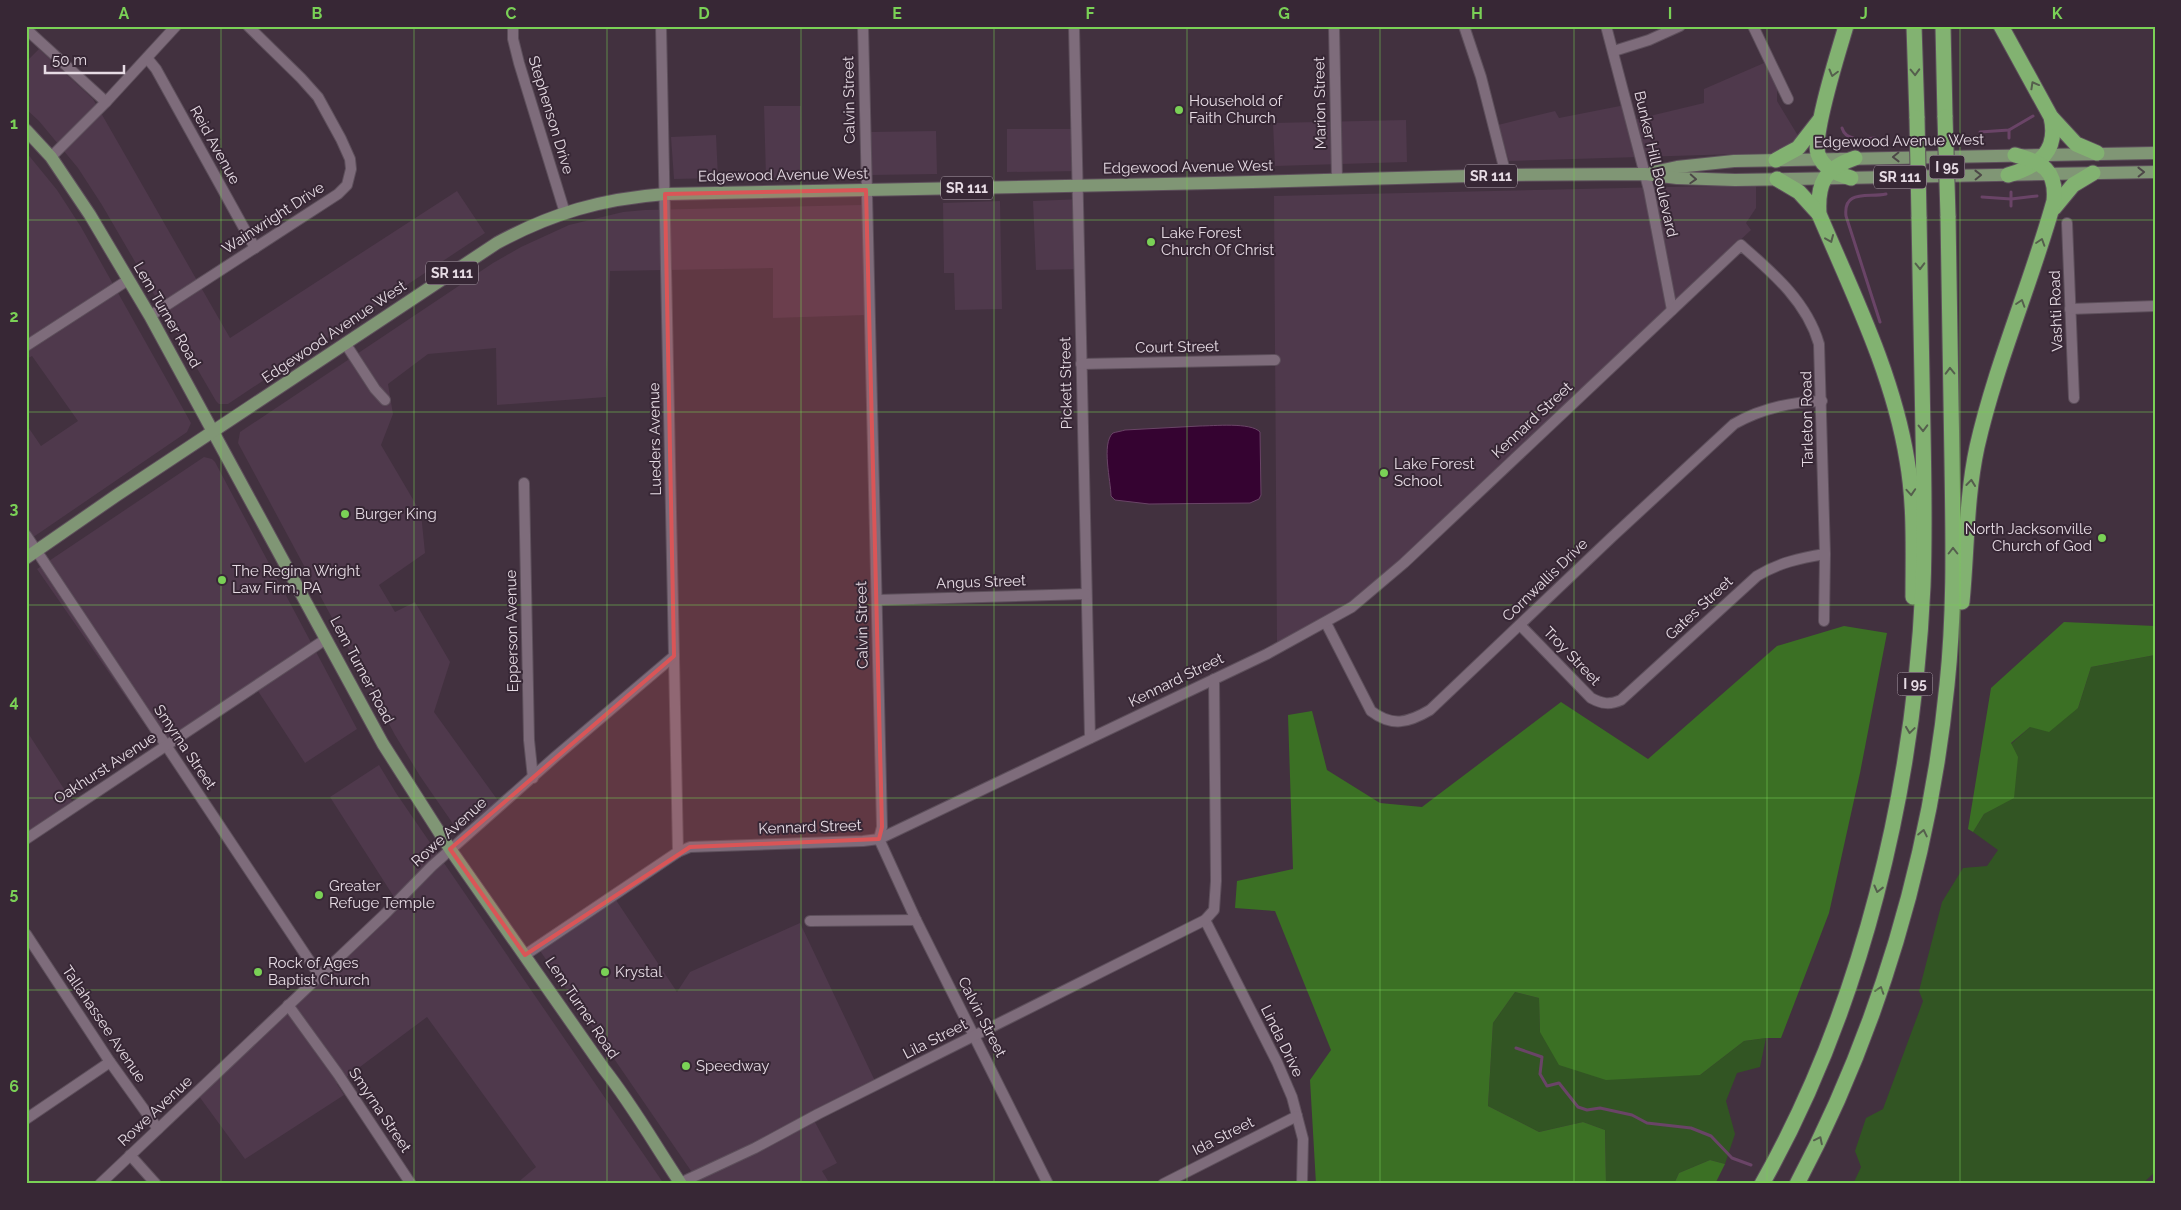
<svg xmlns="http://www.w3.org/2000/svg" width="2181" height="1210" font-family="Raleway,sans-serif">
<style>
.built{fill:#4f394c}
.green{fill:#325523}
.forest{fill:#3b7024}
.water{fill:#350331;stroke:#6a4467}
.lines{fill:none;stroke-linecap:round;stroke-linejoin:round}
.stream{stroke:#6a4467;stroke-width:3}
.minor-casing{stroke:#5d4f5b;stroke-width:12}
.major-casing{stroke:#5d4f5b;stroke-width:14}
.highway-casing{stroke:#5d4f5b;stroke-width:17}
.minor{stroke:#7e6c7b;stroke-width:10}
.major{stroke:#809675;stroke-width:12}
.highway{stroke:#82b271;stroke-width:15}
.highway-bridge-casing{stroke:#5d4f5b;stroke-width:17;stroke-linecap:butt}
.highway-bridge{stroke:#82b271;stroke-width:15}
.oneway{stroke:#555f4d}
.oneway2{stroke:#4d4848}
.marked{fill:#da5557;fill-opacity:0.2;stroke:#da5557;stroke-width:4;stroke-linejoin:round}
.grid{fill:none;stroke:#7ad156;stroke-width:1;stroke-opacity:0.55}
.poi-dot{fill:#7ad156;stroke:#372735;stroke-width:2}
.labels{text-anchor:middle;stroke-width:4;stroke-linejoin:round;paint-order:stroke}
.shield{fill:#372735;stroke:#b2a5b0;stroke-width:1}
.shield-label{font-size:14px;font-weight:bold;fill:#e6dbe4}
.street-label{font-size:15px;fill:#e6dbe4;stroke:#372735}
.poi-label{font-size:15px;fill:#e6dbe4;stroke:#372735;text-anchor:start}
.neatline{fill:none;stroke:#7ad156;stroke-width:2}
.grid-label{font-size:16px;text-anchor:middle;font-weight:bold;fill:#7ad156}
</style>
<rect width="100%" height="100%" fill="#42313f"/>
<g class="built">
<path d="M39,49L93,99L230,338L457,191L485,233L228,404H219L216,401L102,205L78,168L39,121L26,109V62Z"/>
<path d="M1764,63L1777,86V101L1800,139L1783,151L1771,153L1509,161L1498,125L1555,111L1559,118L1625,105L1629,121L1704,103V89Z"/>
<path d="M764,106H801L802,177L766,178Z"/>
<path d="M1406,120L1407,162L1275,166L1273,123Z"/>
<path d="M1007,129H1082L1083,171L1007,172Z"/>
<path d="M936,131L937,174L872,175L870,132Z"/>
<path d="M716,135L718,178L674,179L671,137Z"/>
<path d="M26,152L57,190L81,227L191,423L187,432L26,542V424L41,446L78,421L32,356L26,359Z"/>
<path d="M1756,185V208L1746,223L1751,230L1382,577L1349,603L1306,628L1277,642L1274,196Z"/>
<path d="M1083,199L1084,269L1036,270L1033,201Z"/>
<path d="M1000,201L1002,309L955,310L954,273H944L943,203Z"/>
<path d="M862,205L866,315L773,318V268L610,271L606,397L497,405L496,348L428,354L388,384L393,414L381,445L421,513L425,553L379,585L395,612L415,602L450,662L434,712L499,802L458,831L420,776L395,735L238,443L240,432L493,263L521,247L569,225L623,212L645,210Z"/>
<path d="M204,457L212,459L215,462L357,729L305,763L258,691L164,752L37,569Z"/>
<path d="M26,730L77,809L26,845Z"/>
<path d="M379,765L396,793L664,1184H516L536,1167L427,1017L337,1084L344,1095L245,1159L193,1088L394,897L330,797Z"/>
<path d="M610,891L677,992L690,972L800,923L875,1081L810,1113L837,1163L822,1171L830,1184H700L534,942Z"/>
</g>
<g class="green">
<path d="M2155,655V1172L2142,1184H1851L1854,1182L1861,1167L1855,1151L1866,1118L1883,1109L1923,1001L1919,991L1942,902L1963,868L1987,866L1998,850L1973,832L1984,814L2014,797L2011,744L2030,727L2078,708L2091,667Z"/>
<path d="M1515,992L1539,998L1540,1032L1700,1075L1744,1041L1766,1038L1760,1067L1737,1073L1726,1101L1735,1134L1725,1164L1710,1160L1679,1173L1674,1184H1606L1605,1130L1583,1122L1539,1132L1488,1106L1493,1023Z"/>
</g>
<g class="forest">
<path d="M2064,622L2155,626V655L2091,667L2078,708L2049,732L2030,727L2011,743L2018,757L2014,798L1984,814L1973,832L1968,829L1991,688Z"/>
<path d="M1844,626L1887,633L1860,773L1829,913L1781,1038H1766L1744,1041L1700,1075L1606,1080L1559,1065L1540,1032L1539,998L1515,992L1493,1023L1488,1106L1539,1132L1583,1122L1605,1130L1606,1184H1316L1310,1080L1331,1050L1275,911L1235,908L1237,881L1293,869L1288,715L1312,711L1327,770L1380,803L1422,807L1561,702L1648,759L1777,646Z"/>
<path d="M1710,1160L1725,1164L1715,1184H1674L1679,1173Z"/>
</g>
<path class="water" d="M1200,426C1213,426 1251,422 1260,432L1261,495L1259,499L1250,503L1149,504L1115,500L1111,496C1111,482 1101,443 1113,433C1116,432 1122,431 1125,430Z"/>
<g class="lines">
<g class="stream">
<path d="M1842,128C1846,142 1864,139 1875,138"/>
<path d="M1980,132L2009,130L2033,116"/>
<path d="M2009,138V130"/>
<path d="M2011,192V206"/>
<path d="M1982,197L2011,199L2037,196"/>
<path d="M1880,322L1846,216C1843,189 1868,198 1886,194"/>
<path d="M1516,1048L1542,1057L1540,1074L1547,1086L1559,1083L1578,1107L1587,1110L1600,1108L1632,1115L1647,1123L1691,1128L1711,1136L1732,1158L1751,1165"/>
</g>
<defs>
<g id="minor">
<path d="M513,26V39L519,63L565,213"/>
<path d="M661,26L678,852"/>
<path d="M863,26L882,827L879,839L916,920L1048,1184"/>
<path d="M1074,26L1090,738"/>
<path d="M1334,26L1337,180"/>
<path d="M1464,26L1481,77L1506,175"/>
<path d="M1606,26L1649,190L1672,310"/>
<path d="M1753,26L1788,99"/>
<path d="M26,29L106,102"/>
<path d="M1614,51L1649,40L1680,26"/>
<path d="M147,58L156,69L255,248"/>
<path d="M51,157L106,102L176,26"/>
<path d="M2067,223L2074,398"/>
<path d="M2070,309L2155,306"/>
<path d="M150,316L338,194L347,185L351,169L350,159L341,139L318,97L301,78L248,26"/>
<path d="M345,343L375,389L385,400"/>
<path d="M26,346L128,280"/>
<path d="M1081,364L1275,360"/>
<path d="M524,483L529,740L533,778"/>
<path d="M26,535L319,975"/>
<path d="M877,600L1086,594"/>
<path d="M1326,623L1371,711C1392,727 1408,723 1430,710L1612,537L1734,424C1762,408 1790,402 1822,401"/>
<path d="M1520,625L1591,698C1602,704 1610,705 1621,700L1757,576C1778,563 1800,558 1825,554"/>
<path d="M26,839L326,639"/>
<path d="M1205,920L1277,1062L1292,1097L1303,1139L1302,1184"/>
<path d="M810,921L916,920"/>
<path d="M26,934L110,1062L158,1129"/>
<path d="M525,955L678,852L690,847L863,841L879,839L1267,654L1352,607L1404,563L1741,245C1773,273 1807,302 1819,344L1825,554L1824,621"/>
<path d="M288,1005L338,1074L411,1184"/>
<path d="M26,1119L110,1062"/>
<path d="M130,1155L156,1184"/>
<path d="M100,1184L385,914L432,866L555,757L674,656"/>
<path d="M678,1184L755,1148L818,1114L1205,920L1214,910L1216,881L1214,679"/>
<path d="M1163,1184L1297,1116"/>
</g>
<g id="major">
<path d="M26,130L51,157L90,215L150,316L383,744L450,849L604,1069C633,1106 655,1145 681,1184"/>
<path d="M1653,172L1677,167L1734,161L2155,153"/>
<path d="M26,558L117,495L497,243C552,213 602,199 665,194L1213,183L1506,175L1645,174L1677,178L1735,180L2155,172"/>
</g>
<g id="highway">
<path d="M1846,26C1839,50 1812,134 1818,154C1823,169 1838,174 1851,178"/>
<path d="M1914,26L1917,118"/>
<path d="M1943,26L1945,117"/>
<path d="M2001,26L2051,117C2059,151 2039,166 2008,175"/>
<path d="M2052,118L2076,144L2097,153"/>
<path d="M1855,158C1825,168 1817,183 1819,214C1853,294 1893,374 1907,460C1915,505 1913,551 1913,597"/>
<path d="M1776,160L1798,148L1819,121"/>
<path d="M1777,179L1799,192L1819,214"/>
<path d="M2054,208L2073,185L2093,173"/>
<path d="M1962,602C1967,551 1966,498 1977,447C1996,363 2031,284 2054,201C2057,170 2042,162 2015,155"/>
<path d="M1762,1184C1862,1007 1914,788 1923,586C1925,535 1924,483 1923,432C1922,360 1920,289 1919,217"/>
<path d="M1797,1184C1878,1031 1930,857 1947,685C1955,610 1953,535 1952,461C1951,379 1949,298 1948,216"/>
</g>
</defs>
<use href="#minor" class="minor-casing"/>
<use href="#major" class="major-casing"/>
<use href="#highway" class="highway-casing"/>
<use href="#minor" class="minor"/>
<use href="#major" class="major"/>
<use href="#highway" class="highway"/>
<defs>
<g id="highway-bridge">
<path d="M1945,117L1948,216"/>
<path d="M1917,118L1919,217"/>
</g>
</defs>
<use href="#highway-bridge" class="highway-bridge-casing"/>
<use href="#highway-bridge" class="highway-bridge"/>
</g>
<defs><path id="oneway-chevron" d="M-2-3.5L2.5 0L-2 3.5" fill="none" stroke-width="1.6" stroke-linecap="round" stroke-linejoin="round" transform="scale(1.25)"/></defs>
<g class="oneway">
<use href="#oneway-chevron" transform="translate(1915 72) rotate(88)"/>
<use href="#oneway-chevron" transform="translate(1833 73) rotate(105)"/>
<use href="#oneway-chevron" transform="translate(2034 85) rotate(-119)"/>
<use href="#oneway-chevron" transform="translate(1830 239) rotate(67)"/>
<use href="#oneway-chevron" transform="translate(2041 242) rotate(-72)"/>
<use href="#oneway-chevron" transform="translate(1920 266) rotate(89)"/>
<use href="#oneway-chevron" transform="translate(2021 303) rotate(-72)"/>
<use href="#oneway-chevron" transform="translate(1950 371) rotate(-91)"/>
<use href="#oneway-chevron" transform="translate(1923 428) rotate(89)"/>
<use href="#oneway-chevron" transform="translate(1971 483) rotate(-84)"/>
<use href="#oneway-chevron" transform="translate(1911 492) rotate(86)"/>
<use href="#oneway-chevron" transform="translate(1953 551) rotate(-90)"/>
<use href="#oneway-chevron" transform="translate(1910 730) rotate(98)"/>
<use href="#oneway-chevron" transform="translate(1923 833) rotate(-78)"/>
<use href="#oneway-chevron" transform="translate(1878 889) rotate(104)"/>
<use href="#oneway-chevron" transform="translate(1880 990) rotate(-72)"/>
<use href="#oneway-chevron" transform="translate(1819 1140) rotate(-64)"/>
</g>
<g class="oneway2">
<use href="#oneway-chevron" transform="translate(1896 157) rotate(179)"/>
<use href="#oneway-chevron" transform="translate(2141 172) rotate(-1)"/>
<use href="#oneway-chevron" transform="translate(1978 175) rotate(-1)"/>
<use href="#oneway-chevron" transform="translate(1693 179) rotate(3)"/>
</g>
<path class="marked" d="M866,190L882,827L879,839L690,847L525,955L450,849L674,656L665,194Z"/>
<path class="grid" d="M221,26V1184M414,26V1184M607,26V1184M801,26V1184M994,26V1184M1187,26V1184M1380,26V1184M1574,26V1184M1767,26V1184M1960,26V1184M26,220H2155M26,412H2155M26,605H2155M26,798H2155M26,990H2155"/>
<g class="poi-dot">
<circle cx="1179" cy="110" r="5"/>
<circle cx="1151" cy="242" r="5"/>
<circle cx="1384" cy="473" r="5"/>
<circle cx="345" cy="514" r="5"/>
<circle cx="2102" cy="538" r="5"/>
<circle cx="222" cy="580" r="5"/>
<circle cx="319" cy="895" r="5"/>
<circle cx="258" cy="972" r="5"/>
<circle cx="605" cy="972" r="5"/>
<circle cx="686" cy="1066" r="5"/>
</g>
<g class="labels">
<g class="shield">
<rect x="1929.5" y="155.5" width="35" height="23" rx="4"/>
<rect x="1465" y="164.5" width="52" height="23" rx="4"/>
<rect x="1874" y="165.5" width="52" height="23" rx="4"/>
<rect x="941" y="176.5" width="52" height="23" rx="4"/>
<rect x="426" y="261.5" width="52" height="23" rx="4"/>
<rect x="1897.5" y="672.5" width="35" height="23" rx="4"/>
</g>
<g class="shield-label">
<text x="1947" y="172">I 95</text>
<text x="1491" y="181">SR 111</text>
<text x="1900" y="182">SR 111</text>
<text x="967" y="193">SR 111</text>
<text x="452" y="278">SR 111</text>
<text x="1915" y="689">I 95</text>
</g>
<g class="street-label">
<text transform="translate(849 100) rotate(-91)" y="5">Calvin Street</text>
<text transform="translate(1320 103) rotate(-91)" y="5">Marion Street</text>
<text transform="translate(551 115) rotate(73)" y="5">Stephenson Drive</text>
<text transform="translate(1899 141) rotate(-1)" y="5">Edgewood Avenue West</text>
<text transform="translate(215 145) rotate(61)" y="5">Reid Avenue</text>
<text transform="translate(1656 164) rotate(77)" y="5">Bunker Hill Boulevard</text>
<text transform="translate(1188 167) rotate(-1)" y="5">Edgewood Avenue West</text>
<text transform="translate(783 175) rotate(-1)" y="5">Edgewood Avenue West</text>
<text transform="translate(273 218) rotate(-33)" y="5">Wainwright Drive</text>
<text transform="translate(2056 311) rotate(-92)" y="5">Vashti Road</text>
<text transform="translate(167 315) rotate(60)" y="5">Lem Turner Road</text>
<text transform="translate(334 332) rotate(-34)" y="5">Edgewood Avenue West</text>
<text transform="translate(1177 347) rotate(-1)" y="5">Court Street</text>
<text transform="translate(1066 383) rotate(-91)" y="5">Pickett Street</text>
<text transform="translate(1807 419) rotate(-91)" y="5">Tarleton Road</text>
<text transform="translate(1532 420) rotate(-43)" y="5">Kennard Street</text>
<text transform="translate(655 439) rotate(-91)" y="5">Lueders Avenue</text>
<text transform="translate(1545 580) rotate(-44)" y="5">Cornwallis Drive</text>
<text transform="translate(981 582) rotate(-2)" y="5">Angus Street</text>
<text transform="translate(1699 608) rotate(-43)" y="5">Gates Street</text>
<text transform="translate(862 625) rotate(-91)" y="5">Calvin Street</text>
<text transform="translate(512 631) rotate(-91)" y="5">Epperson Avenue</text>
<text transform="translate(1572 656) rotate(46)" y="5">Troy Street</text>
<text transform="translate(362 670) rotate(62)" y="5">Lem Turner Road</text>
<text transform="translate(1176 680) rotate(-26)" y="5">Kennard Street</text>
<text transform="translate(185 747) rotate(56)" y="5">Smyrna Street</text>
<text transform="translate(105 768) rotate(-33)" y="5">Oakhurst Avenue</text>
<text transform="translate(810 827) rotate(-2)" y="5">Kennard Street</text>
<text transform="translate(449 832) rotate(-42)" y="5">Rowe Avenue</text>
<text transform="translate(582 1008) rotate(56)" y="5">Lem Turner Road</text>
<text transform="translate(982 1017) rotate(63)" y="5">Calvin Street</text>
<text transform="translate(104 1024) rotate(56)" y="5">Tallahassee Avenue</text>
<text transform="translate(935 1039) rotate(-27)" y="5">Lila Street</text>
<text transform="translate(1282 1041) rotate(64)" y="5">Linda Drive</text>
<text transform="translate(380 1110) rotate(56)" y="5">Smyrna Street</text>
<text transform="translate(155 1111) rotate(-43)" y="5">Rowe Avenue</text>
<text transform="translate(1223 1136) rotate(-27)" y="5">Ida Street</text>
</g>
<g class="poi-label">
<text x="1189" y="106">Household of<tspan x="1189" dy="17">Faith Church</tspan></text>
<text x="1161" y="238">Lake Forest<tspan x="1161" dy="17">Church Of Christ</tspan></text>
<text x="1394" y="469">Lake Forest<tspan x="1394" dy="17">School</tspan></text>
<text x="355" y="519">Burger King</text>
<text x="2092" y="534" text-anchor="end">North Jacksonville<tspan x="2092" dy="17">Church of God</tspan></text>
<text x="232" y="576">The Regina Wright<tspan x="232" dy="17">Law Firm, PA</tspan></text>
<text x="329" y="891">Greater<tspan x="329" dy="17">Refuge Temple</tspan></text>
<text x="268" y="968">Rock of Ages<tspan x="268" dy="17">Baptist Church</tspan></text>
<text x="615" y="977">Krystal</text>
<text x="696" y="1071">Speedway</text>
</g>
</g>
<rect width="2181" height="1210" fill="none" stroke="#372735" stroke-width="55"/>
<path d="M45 65v8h79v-8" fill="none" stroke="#e6dbe4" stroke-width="2.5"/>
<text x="52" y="65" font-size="15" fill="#e6dbe4" stroke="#372735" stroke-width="4" paint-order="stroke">50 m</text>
<rect x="28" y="28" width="2126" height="1154" class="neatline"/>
<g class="grid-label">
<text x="124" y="19">A</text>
<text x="317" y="19">B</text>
<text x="511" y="19">C</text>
<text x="704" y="19">D</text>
<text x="897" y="19">E</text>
<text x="1090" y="19">F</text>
<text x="1284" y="19">G</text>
<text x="1477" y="19">H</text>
<text x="1670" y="19">I</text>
<text x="1864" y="19">J</text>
<text x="2057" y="19">K</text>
<text x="14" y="129">1</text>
<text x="14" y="322">2</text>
<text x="14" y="514">3</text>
<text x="14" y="707">4</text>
<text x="14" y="899">5</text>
<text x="14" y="1092">6</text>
</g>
</svg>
